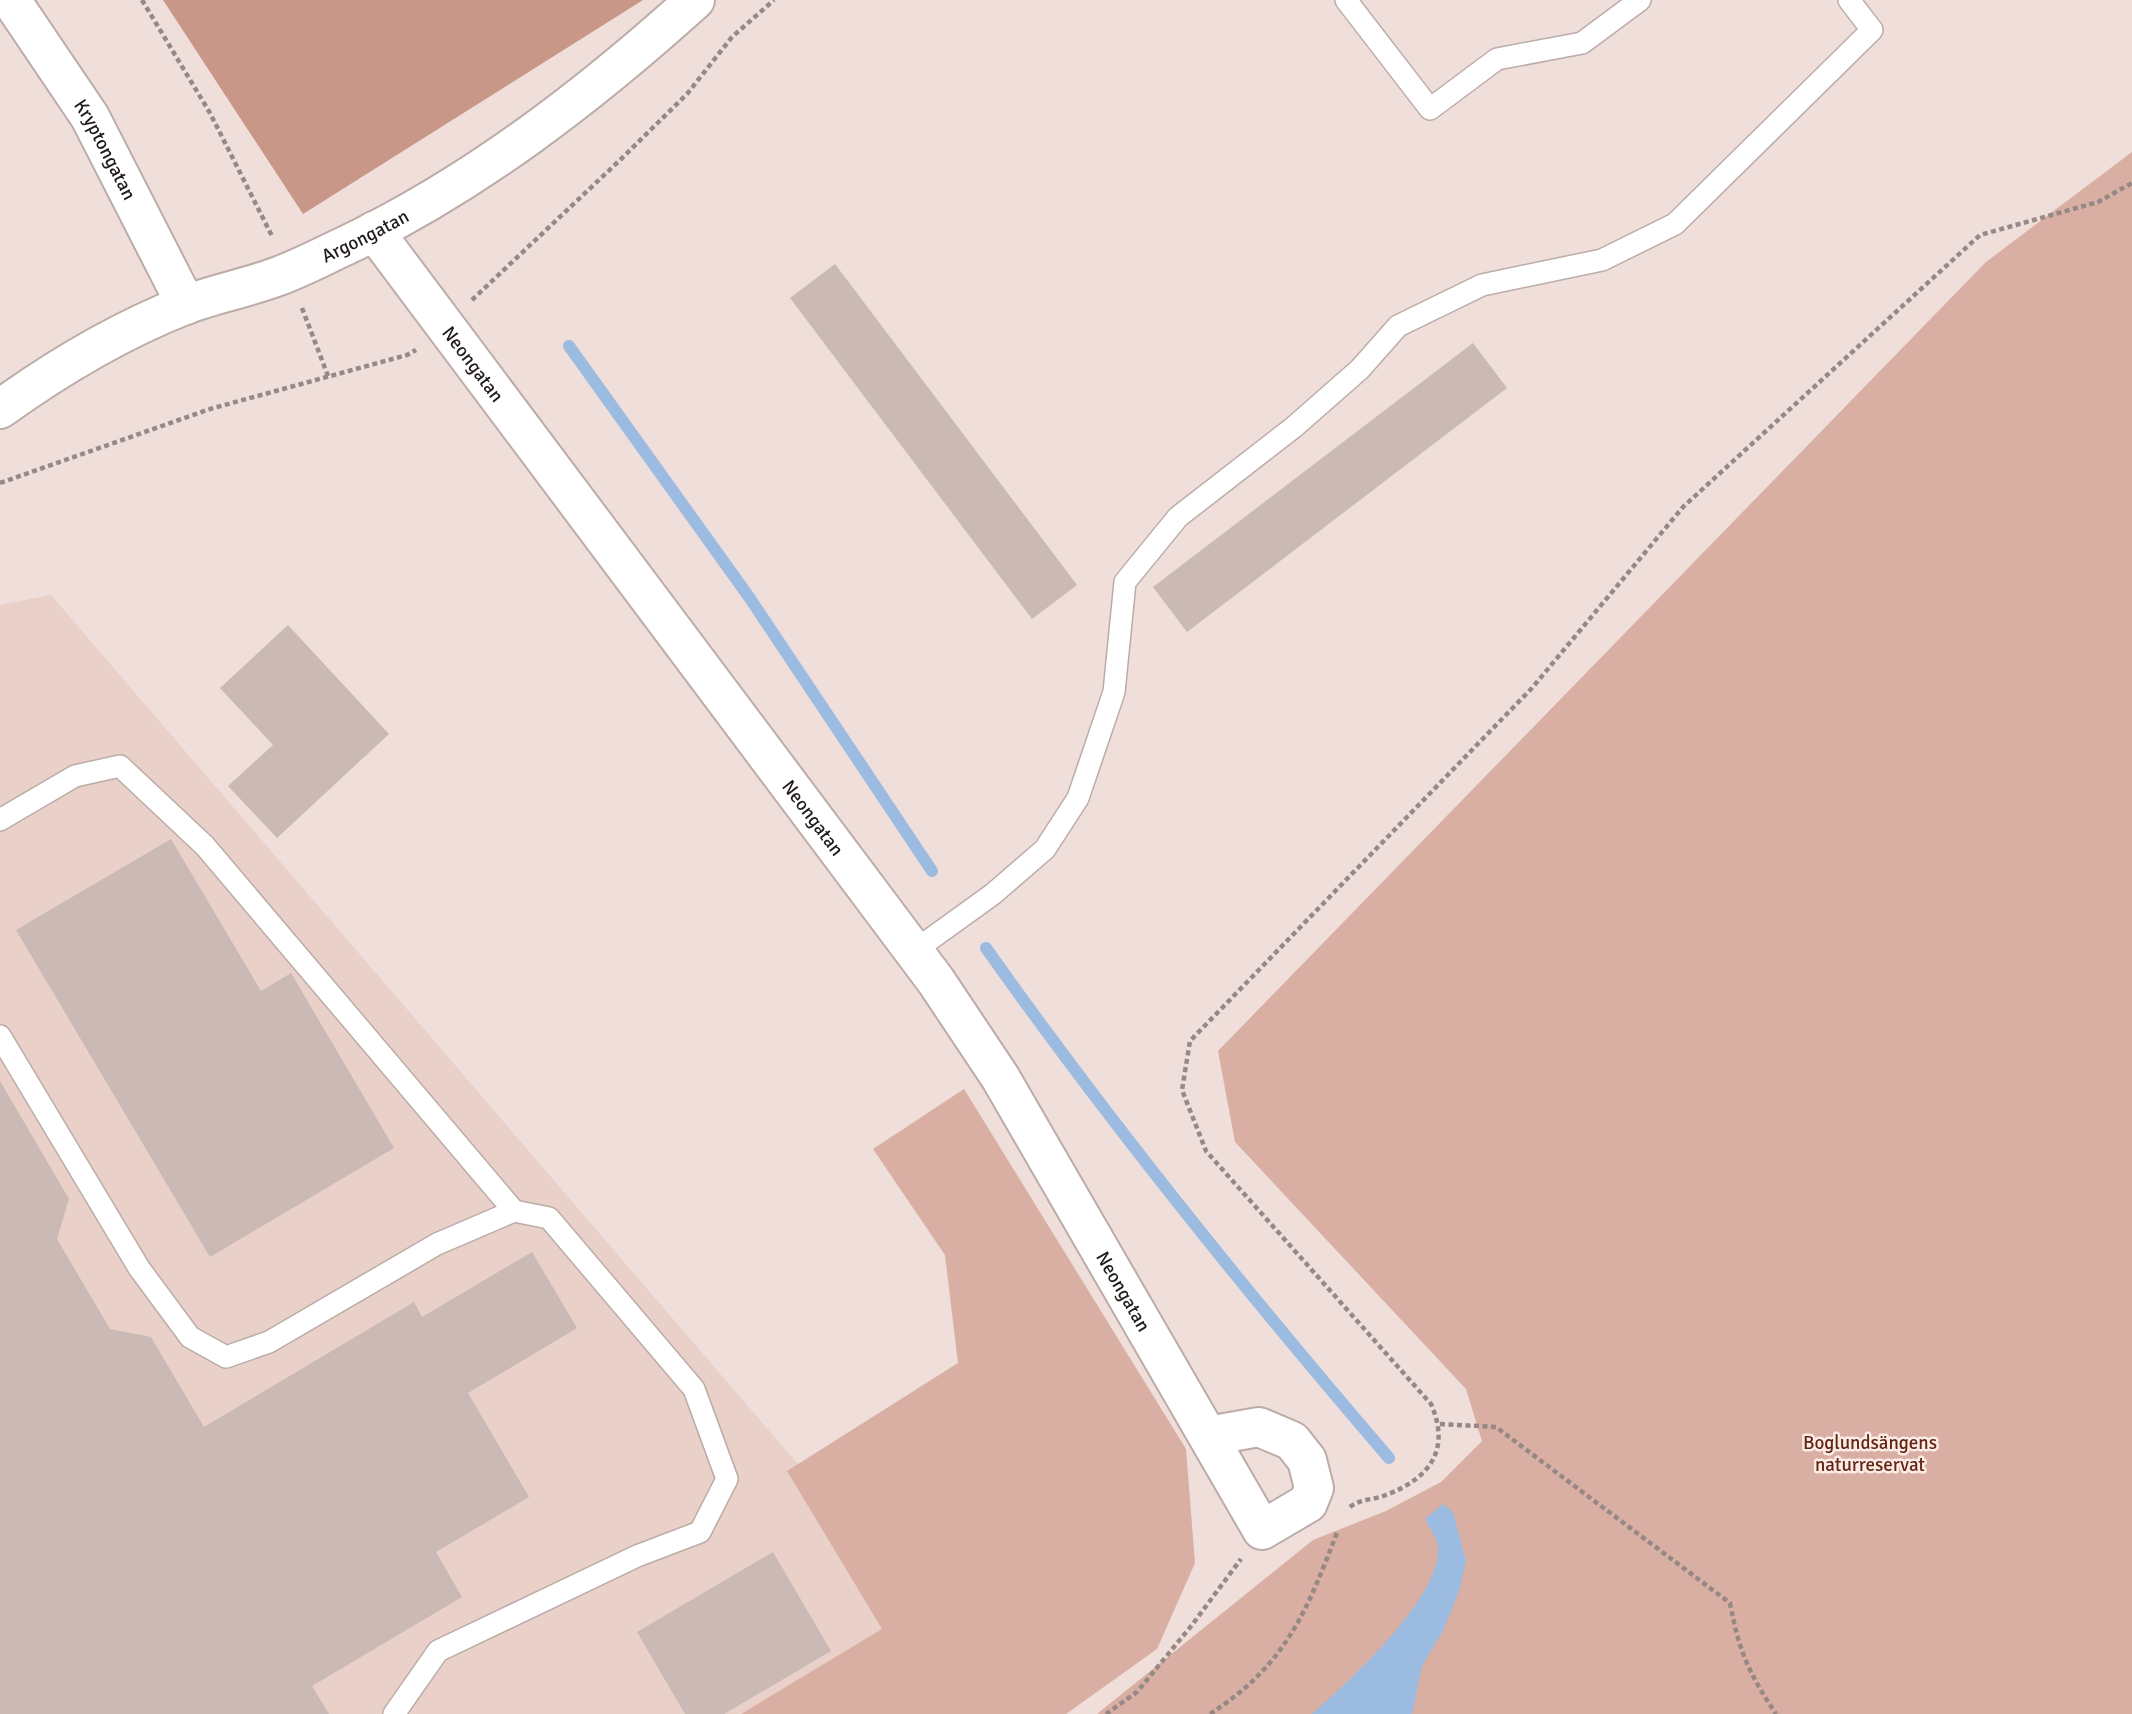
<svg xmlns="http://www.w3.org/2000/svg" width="2132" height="1714" font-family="Signika,sans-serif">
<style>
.built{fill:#e9d0c8}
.green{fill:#d8afa2}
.forest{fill:#c89788}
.water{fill:#9cbbe0}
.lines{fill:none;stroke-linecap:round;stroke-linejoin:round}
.stream{stroke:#9cbbe0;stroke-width:12}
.building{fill:#cab9b4}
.service-casing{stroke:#bcaca7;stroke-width:24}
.minor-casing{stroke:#bcaca7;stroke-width:42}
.path{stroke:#958885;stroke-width:4.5;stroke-dasharray:5 3.5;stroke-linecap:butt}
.service{stroke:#fff;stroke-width:21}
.minor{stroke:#fff;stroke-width:38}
.labels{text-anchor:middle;stroke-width:5;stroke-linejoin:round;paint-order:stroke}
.street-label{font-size:19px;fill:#211b19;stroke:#fdece6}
.park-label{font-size:19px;fill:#632614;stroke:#fdece6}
</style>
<rect width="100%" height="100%" fill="#efded9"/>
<path class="built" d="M51,595L948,1639L830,1714H0V605Z"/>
<g class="green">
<path d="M2132,152V1714H1097L1313,1540L1386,1511L1441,1482L1482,1441L1466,1389L1235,1142L1218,1051L1986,262Z"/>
<path d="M964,1089L1186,1449L1195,1563L1157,1649L1066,1714H741L882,1629L787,1471L958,1363L945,1255L873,1149Z"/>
</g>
<path class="forest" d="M163,0H643L303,214Z"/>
<path class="water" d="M1443,1504L1453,1512L1466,1561L1459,1591L1443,1631L1422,1666L1412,1714H1312C1348,1683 1441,1597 1438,1548C1438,1539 1429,1527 1425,1519Z"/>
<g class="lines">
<g class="stream">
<path d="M569,346L749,597L932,871"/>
<path d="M986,948C1112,1126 1248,1294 1389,1458"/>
</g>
</g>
<g class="building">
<path d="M835,264L1077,585L1032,619L790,298Z"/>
<path d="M1473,343L1507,388L1187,632L1153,587Z"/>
<path d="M288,625L389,734L277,838L228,786L273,745L220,688Z"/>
<path d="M171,839L261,991L291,973L394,1148L210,1257L16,930Z"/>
<path d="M0,1081L69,1199L57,1239L110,1329L151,1337L204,1427L414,1302L422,1317L532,1252L577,1328L468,1393L529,1497L436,1552L462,1597L312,1686L329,1714H0Z"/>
<path d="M773,1552L831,1651L724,1714H685L637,1632Z"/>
</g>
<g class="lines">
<defs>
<g id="service">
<path d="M1346,0L1430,109L1497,59L1582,43L1640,0"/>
<path d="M0,820L75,776L120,766L205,846L514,1211"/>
<path d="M914,951L993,894L1045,849L1078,798L1114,692L1125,582L1178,517L1294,427L1360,369L1398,326L1482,285L1602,260L1675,224L1872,30L1849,0"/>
<path d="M0,1036L139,1268L190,1337L226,1357L269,1342L437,1244L514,1211L549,1218L694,1389L727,1479L700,1532L637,1556L438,1651L394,1714"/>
</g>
<g id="minor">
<path id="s1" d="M11,0L90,117L186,305"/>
<path id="s2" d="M374,231L936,981L1000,1077L1262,1530L1308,1503L1314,1488L1307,1460L1292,1441L1259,1427L1208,1436"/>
<path id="s3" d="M0,409C57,368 119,331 185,305C214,294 246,288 276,277C301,268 325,255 349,244C476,183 591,94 695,0"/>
</g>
</defs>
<use href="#service" class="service-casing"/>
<use href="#minor" class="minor-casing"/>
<g class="path">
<path d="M142,0L210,113L273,238"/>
<path d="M472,300L619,161L687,94L732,37L774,0"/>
<path d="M302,308L328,376"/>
<path d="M0,483L210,409L407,355L416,350"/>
<path d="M1440,1424L1496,1427L1730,1603C1739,1652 1749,1673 1776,1714"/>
<path d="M1350,1507C1359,1499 1374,1500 1386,1495C1430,1478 1451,1450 1431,1404L1206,1151L1182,1090L1190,1041L1532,688L1683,507L1980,235L2098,202L2132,183"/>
<path d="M1106,1714L1137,1692L1192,1625L1241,1559"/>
<path d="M1210,1714C1286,1665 1307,1611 1338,1530"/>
</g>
<use href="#service" class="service"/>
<use href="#minor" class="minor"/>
</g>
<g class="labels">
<g class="street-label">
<text dy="7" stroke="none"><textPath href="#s1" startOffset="177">Kryptongatan</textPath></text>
<text dy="7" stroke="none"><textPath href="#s3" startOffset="406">Argongatan</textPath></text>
<text dy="7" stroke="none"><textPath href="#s2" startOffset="166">Neongatan</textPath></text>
<text dy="7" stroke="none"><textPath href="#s2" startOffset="733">Neongatan</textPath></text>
<text dy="7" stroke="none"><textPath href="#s2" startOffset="1300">Neongatan</textPath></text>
</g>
<g class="park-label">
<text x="1870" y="1449">Boglundsängens<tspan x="1870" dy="22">naturreservat</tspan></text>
</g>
</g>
</svg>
